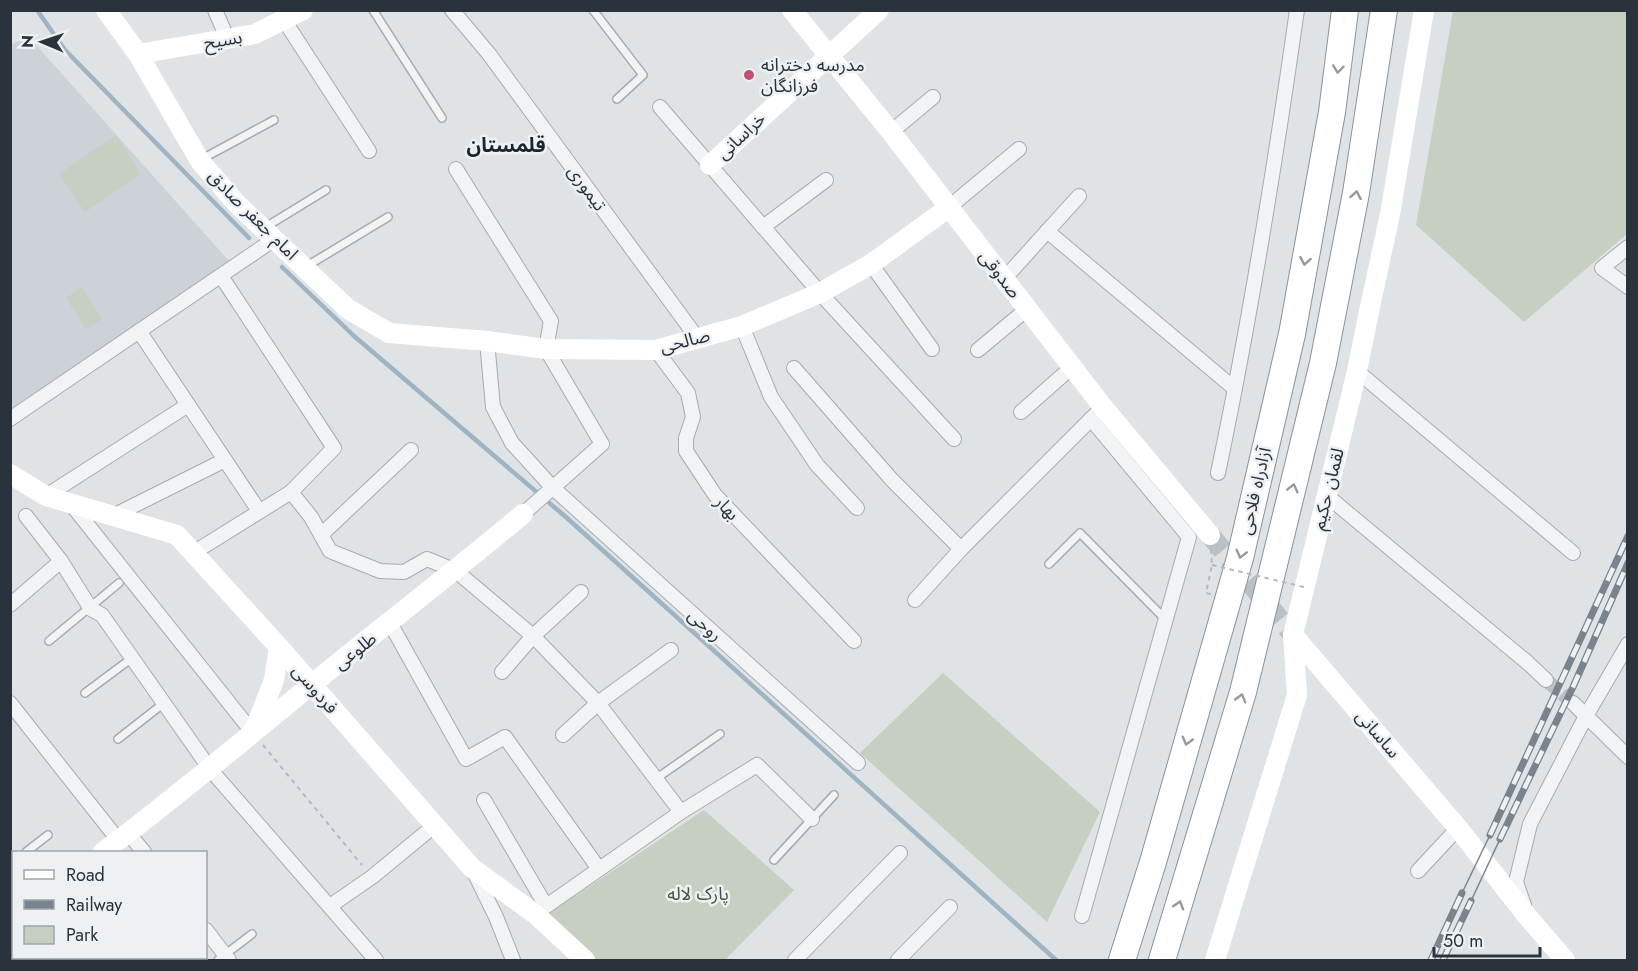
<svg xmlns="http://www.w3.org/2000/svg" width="1638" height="971" font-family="Jost,'Noto Sans Arabic',sans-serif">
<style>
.built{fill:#cdd2d8}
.green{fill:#c6cfc1}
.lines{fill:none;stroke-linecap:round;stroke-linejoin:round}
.stream{stroke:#9eb4c2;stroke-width:4.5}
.street-tunnel{stroke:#bbc0c4;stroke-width:14;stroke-dasharray:14 7;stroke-linecap:butt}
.secondary-tunnel{stroke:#bbc0c4;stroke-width:20;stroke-dasharray:20 10;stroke-linecap:butt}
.lane-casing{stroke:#a5abb0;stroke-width:10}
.street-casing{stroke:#a5abb0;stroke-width:16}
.highway-casing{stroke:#88929b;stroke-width:28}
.path{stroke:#b5b9be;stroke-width:2;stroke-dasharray:4.5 4.5;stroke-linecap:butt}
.lane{stroke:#f1f3f5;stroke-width:7}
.street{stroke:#f1f3f5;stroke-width:14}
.secondary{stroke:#fff;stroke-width:20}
.highway{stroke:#fff;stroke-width:26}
.tram{stroke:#7a848e;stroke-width:1.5}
.rail-casing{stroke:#7a848e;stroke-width:7}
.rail{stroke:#eef1f4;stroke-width:4.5;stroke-dasharray:14;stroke-linecap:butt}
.path-bridge{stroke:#b5b9be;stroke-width:2;stroke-dasharray:4.5 4.5;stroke-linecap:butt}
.oneway{stroke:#94999e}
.poi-dot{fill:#be5270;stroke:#eef1f4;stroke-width:2}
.labels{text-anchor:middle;stroke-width:5;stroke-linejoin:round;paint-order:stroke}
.street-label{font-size:18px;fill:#2a333c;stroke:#eef1f4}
.poi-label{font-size:18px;fill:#2a333c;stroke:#eef1f4;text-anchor:start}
.park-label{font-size:18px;fill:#425639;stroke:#eef1f4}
.neighbourhood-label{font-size:20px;font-weight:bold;fill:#1c242c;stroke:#eef1f4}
</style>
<rect width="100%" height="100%" fill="#dfe3e6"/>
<path class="built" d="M29,37L229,261L11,413L10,45Z"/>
<g class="green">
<path d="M1453,11H1627V234L1524,322L1416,225Z"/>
<path d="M116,135L141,174L85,212L59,174Z"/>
<path d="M82,287L102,319L86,329L66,298Z"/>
<path d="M943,673L1100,812L1047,922L860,753Z"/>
<path d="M704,810L794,890L725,960H593L545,916Z"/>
</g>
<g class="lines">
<g class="stream">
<path d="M37,10L65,50L249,238"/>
<path d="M282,267L354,336L567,518L1056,960"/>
</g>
<path class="street-tunnel" d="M1546,680L1573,703"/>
<path class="secondary-tunnel" d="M1210,535L1293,635"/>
<defs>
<g id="lane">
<path d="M373,10L442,118"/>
<path d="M593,10L643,75L617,99"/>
<path d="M202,159L274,120"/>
<path d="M264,228L326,190"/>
<path d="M307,266L388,217"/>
<path d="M1049,564L1080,533L1165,619"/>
<path d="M49,641L119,583"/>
<path d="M85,693L132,658"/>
<path d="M118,739L164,703"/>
<path d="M657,778L720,734"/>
<path d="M26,852L48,835"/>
<path d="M774,860L834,795"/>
<path d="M10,865L14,862"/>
<path d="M218,960L252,934"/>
</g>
<g id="street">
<path d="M215,10L228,40"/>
<path d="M452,10L489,54L698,339"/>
<path d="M284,20L369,151"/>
<path d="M660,107L820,293L954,439"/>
<path d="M891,132L933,97"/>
<path d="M456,169L551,321L546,349L602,444L523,514"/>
<path d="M948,208L1019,149"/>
<path d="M763,227L826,180"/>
<path d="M1047,231L1235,389"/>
<path d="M1628,247L1602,268L1628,287"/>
<path d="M871,264L932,349"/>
<path d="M1004,279L1079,196"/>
<path d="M742,326L771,397L817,465L857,508"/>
<path d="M139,331L259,511"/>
<path d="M487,341L493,407L512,443L552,487L858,763"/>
<path d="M656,350L688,393L693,417L686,438V451L715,495L854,641"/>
<path d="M978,350L1027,309"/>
<path d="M794,368L892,480L961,549"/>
<path d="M1357,371L1573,553"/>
<path d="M1021,412L1072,367"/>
<path d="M10,419L276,238"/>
<path d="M1218,473C1250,320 1275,165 1297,10"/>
<path d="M291,492L311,517L330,551L380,571L404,572L427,559L456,571L533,636L598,703L681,812"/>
<path d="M1326,495L1528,663L1546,680"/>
<path d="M46,496L188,405"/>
<path d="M71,504L253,733"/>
<path d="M26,516L61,561L91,609L102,615L210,769L376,960"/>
<path d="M113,516L225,460"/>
<path d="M321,535L411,450"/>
<path d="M193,553L291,492L334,448L221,276"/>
<path d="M915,600L961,549L1097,413"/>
<path d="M10,605L61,561"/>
<path d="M390,623L466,759L505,737L599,869"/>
<path d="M502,672L533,636L581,592"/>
<path d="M10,703L119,841"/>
<path d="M1573,703L1628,757"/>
<path d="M563,735L598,703L671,650"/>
<path d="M484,800L546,906"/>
<path d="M128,833L144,852"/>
<path d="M473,870L496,917L513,960"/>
<path d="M1418,871L1458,828"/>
<path d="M1524,905L1516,882L1530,824L1586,716L1628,644"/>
<path d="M330,906L372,877L434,826"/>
<path d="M535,914L681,812L757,765L812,819"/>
<path d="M1082,916L1189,537L1091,419"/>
<path d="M206,930L229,960"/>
<path d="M116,958L119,960"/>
<path d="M795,960L900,853"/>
<path d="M898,960L950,907"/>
</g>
<g id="highway">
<path d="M1122,960L1153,862L1240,558L1292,334L1332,112L1345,10"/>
<path d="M1162,960L1243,692L1323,363L1356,193L1384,10"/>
</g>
</defs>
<use href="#lane" class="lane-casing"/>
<use href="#street" class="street-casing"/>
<use href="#highway" class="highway-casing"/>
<g class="path">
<path d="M1211,594L1206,593L1212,565L1211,550"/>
<path d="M263,745L362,865"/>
</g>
<use href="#lane" class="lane"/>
<use href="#street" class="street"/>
<g class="secondary">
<path d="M106,10L138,54L200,161L236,203L348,309L389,333L487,341L546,349L656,350L742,326L820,293L871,264L948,208"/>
<path d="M792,10L891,132L1103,407L1210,535"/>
<path d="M138,54L255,34L303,10"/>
<path d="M710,165L879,10"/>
<path d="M10,474L46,496L177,535L279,647L472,868L535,914L585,960"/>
<path d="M1293,635L1458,828L1527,916L1565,960"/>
<path d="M254,731L274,680L279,647"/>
<path d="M103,852C174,799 241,742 310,686C380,628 453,573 523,514"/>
<path d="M10,923L14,921"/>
<path d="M1215,960L1297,695L1293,635L1357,371L1371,302L1390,214L1424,10"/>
</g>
<use href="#highway" class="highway"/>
<g class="tram">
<path d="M1462,893L1490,835"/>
<path d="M1471,901L1500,839"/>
</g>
<defs>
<g id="rail">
<path d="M1490,835L1628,536"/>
<path d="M1500,839L1573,687L1628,563"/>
<path d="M1431,960L1462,893"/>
<path d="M1443,960L1471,901"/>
</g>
</defs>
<use href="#rail" class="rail-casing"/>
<use href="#rail" class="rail"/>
<path class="path-bridge" d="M1212,565L1304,587"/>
</g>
<defs><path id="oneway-chevron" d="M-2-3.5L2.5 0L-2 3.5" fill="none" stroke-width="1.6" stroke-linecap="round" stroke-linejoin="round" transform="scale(1.5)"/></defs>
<g class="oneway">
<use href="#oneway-chevron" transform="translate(1338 69) rotate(97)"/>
<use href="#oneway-chevron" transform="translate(1356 195) rotate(-80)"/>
<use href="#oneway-chevron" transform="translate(1305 261) rotate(100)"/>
<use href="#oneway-chevron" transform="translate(1293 488) rotate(-76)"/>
<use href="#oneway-chevron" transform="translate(1241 554) rotate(104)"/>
<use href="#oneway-chevron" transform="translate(1241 698) rotate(-74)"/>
<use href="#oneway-chevron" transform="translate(1187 741) rotate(106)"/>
<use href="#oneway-chevron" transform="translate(1179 905) rotate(-73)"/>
</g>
<circle class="poi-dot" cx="749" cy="75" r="6"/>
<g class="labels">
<g class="street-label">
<text transform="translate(223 40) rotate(-10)" y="6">بسیح</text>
<text transform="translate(741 136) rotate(-43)" y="6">خراسانی</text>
<text transform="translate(587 188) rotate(54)" y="6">تیموری</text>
<text transform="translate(253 215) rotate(45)" y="6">امام جعفر صادق</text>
<text transform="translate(1000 274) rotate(52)" y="6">صدوقی</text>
<text transform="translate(685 341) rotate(-14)" y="6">صالحی</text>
<text transform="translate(1328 489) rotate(-76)" y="6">لقمان حکیم</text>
<text transform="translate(1255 491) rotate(-77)" y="6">آزادراه فلاحی</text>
<text transform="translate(727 508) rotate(47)" y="6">بهار</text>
<text transform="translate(705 625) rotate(42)" y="6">روحی</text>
<text transform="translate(355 651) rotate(-38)" y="6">طلوعی</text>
<text transform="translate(315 689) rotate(49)" y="6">فردوسی</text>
<text transform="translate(1378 734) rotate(49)" y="6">ساسانی</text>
</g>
<g class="poi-label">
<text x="761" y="71">مدرسه دخترانه<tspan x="761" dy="21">فرزانگان</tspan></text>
</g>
<g class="park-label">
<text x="698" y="900">پارک لاله</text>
</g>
<g class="neighbourhood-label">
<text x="506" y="152">قلمستان</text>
</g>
</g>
<rect width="1638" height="971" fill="none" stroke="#2a333c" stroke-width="24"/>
<rect x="12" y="851" width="195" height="108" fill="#eef1f4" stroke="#a0a5aa" stroke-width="1.5"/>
<rect x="24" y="870" width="30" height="9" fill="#ffffff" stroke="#a0a5aa" stroke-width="1.5"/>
<text x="66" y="881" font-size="18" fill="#2a333c">Road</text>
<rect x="24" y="900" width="30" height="9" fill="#7a848e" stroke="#a0a5aa" stroke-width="1.5"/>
<text x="66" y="911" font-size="18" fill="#2a333c">Railway</text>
<rect x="24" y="926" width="30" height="18" fill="#c6cfc1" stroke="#a0a5aa" stroke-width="1.5"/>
<text x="66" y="941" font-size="18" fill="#2a333c">Park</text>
<g transform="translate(42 42) rotate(272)" stroke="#eef1f4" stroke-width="4.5" paint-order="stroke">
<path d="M0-4.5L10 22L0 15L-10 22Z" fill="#2a333c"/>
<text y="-9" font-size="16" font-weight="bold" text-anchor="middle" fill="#2a333c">N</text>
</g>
<path d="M1434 947v9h106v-9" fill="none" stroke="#2a333c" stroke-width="3"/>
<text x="1443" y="947" font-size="18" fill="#2a333c" stroke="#eef1f4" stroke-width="4.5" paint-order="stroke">50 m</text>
</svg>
